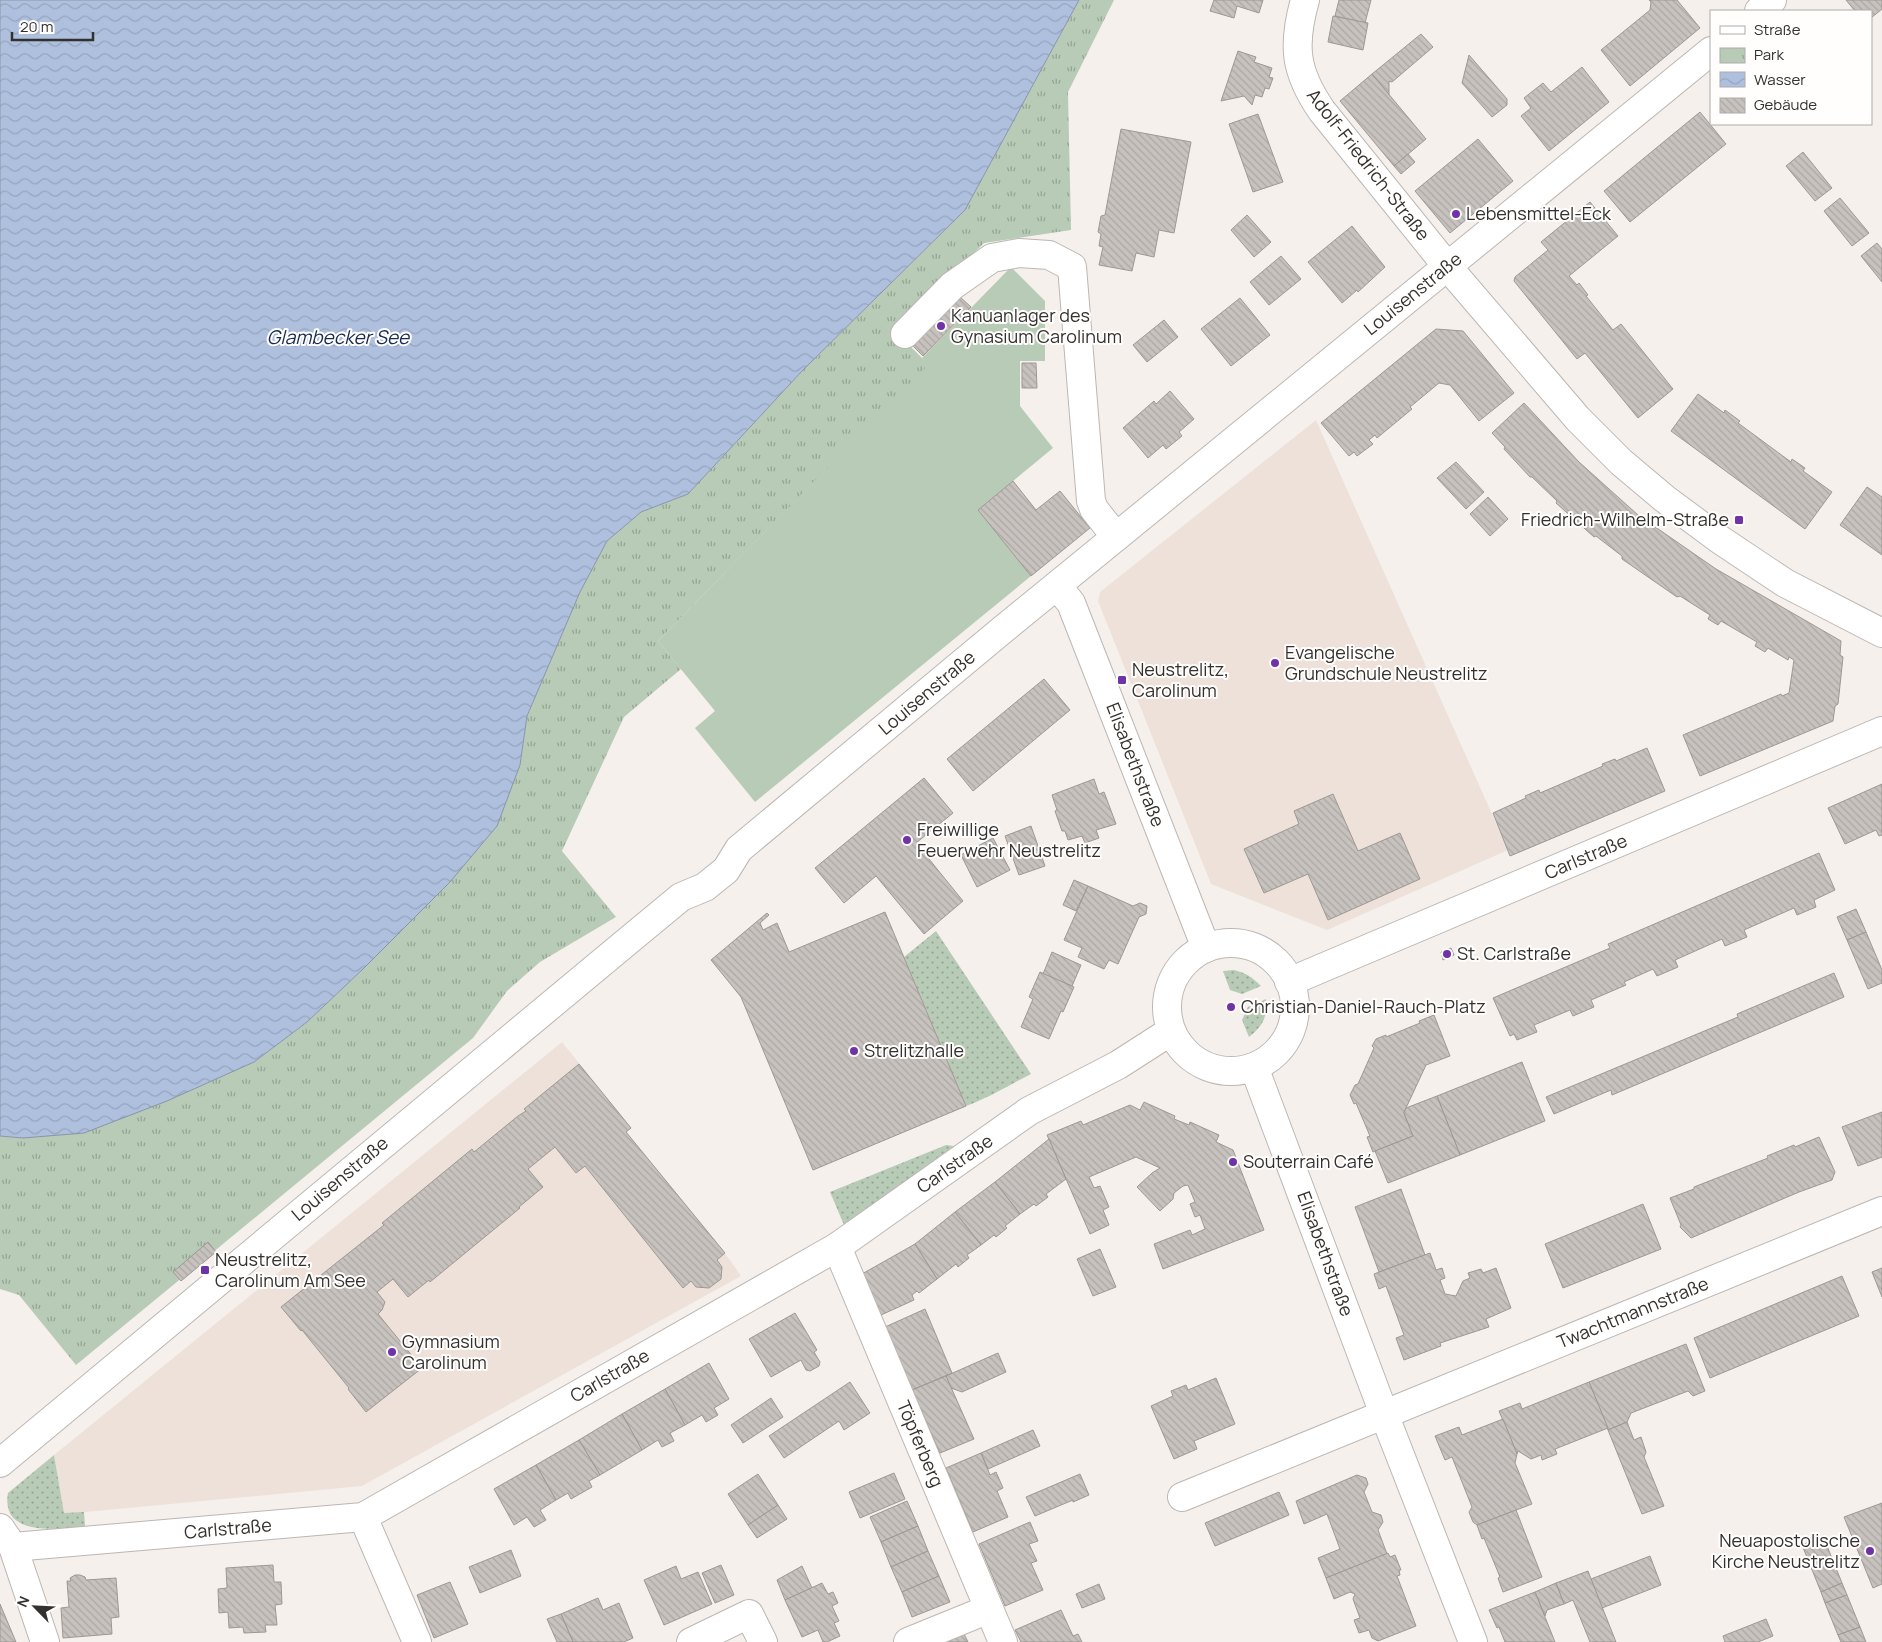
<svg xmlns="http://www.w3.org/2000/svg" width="1882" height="1642" font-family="Manrope,sans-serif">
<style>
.built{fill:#eee1da}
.grass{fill:url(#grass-dots)}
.park{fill:url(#park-tufts)}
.garden{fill:#b7cbb6}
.water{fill:url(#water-waves);stroke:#8995aa}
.building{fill:url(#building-back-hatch);stroke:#9d9894}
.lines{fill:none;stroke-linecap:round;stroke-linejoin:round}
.minor-casing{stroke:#bcb7b3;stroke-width:30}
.minor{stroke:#fff;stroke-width:28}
.poi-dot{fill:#6f32a7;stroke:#fffefd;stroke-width:2}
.labels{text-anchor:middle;stroke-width:4;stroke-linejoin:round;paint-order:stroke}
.street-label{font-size:18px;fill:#33312f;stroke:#fffefd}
.poi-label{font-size:18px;fill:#33312f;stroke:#fffefd;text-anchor:start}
.water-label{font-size:19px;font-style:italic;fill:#172c54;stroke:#fffefd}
</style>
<defs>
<pattern id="grass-dots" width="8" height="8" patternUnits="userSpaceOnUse" patternTransform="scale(1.25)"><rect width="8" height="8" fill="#b7cbb6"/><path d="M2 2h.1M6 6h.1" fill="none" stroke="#95a594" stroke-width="1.8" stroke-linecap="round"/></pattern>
<pattern id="park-tufts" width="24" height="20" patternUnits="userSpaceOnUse" patternTransform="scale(1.25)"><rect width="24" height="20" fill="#b7cbb6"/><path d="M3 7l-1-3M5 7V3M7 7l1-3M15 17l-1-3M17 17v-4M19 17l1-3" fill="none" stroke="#95a594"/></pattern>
<pattern id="water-waves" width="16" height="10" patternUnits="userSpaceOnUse" patternTransform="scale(1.25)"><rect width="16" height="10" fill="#aec0de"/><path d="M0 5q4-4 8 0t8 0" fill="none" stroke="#96a5bf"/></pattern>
<pattern id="building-back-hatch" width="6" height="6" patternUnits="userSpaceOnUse" patternTransform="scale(1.25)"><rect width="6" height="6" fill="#c7c2be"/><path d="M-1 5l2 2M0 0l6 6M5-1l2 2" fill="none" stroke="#aba7a4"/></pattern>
</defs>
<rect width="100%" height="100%" fill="#f5f0ec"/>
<g class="built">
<path d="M1316,420L1508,850L1327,930L1211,884L1098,601L1100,592Z"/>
<path d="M562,1042L631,1128L626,1132L725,1253L741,1276L362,1486L64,1514L54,1455Z"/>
</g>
<g class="grass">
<path d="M936,931L1031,1074C1009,1085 989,1098 966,1106L904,957Z"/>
<path d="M1234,970C1246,973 1252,977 1261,986L1242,994L1230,990L1223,971Z"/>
<path d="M1266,999C1267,1017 1264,1025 1249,1037L1242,1020L1248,1007Z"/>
<path d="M946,1145L954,1146L844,1225L830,1192Z"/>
<path d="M54,1455L64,1513L84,1512L85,1526C60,1529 0,1538 8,1493Z"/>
</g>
<path class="park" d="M1079,0H1114L1068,92L1071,230L984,243L896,332L929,365L658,641L681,669L624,717L562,851L616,917L540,962L507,991L473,1038L76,1365L19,1295L0,1289V1136L23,1138L213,1079L254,1062L307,1022L363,969L520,765L527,716L580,592L607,541L641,512L688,494L803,370L965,210Z"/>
<path class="garden" d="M1011,267L1045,301V361H1020V406L1053,448L978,510L1031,576L755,802L695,728L715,711L658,641L928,365L922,358Z"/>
<path class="water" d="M0,0H1079L965,210L803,370L688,494L641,512L607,541L580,592L527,716L520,765L497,826L450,882L363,969L307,1022L254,1062L167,1101L84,1133L23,1138L0,1136Z"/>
<g class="building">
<path d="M1214,0H1263L1259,13L1237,6L1234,18L1210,11Z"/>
<path d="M1339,0H1371L1365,23L1335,16Z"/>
<path d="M1649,0H1677L1700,28L1630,86L1601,50L1650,10L1651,2Z"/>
<path d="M1846,0H1882V9L1871,18V11H1855Z"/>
<path d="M1333,16L1368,23L1363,50L1328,42Z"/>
<path d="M1421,34L1433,47L1392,82L1389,81V95L1372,74Z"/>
<path d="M1238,51L1256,57L1254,62L1272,68L1269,77L1273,78L1269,89L1265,88L1262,97L1255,95L1252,105L1244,96L1221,101Z"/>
<path d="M1469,55L1507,99V105L1492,117L1462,83Z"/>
<path d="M1582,67L1609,102L1549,151L1521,116L1531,108L1524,98L1543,83L1551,92Z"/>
<path d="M1372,74L1426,139L1394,166L1340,101Z"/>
<path d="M1700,112L1726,144L1630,222L1604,191Z"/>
<path d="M1258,114L1283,182L1253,192L1229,124Z"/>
<path d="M1121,129L1191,142L1174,233L1159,230L1154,257L1136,253L1132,271L1099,265L1103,247L1099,246L1101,234L1098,232L1101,216L1105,215Z"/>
<path d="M1478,139L1513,181L1450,233L1415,191Z"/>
<path d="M1803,152L1832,188L1815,201L1786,166Z"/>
<path d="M1408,154L1415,162L1401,174L1394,166Z"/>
<path d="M1840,198L1869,233L1852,246L1824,211Z"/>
<path d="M1590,202L1618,236L1569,276L1577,285L1579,283L1588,295L1586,296L1613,330L1621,324L1673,389L1638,418L1585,353L1577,359L1514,281L1515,277L1548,250L1541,242Z"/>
<path d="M1247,215L1271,242L1254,257L1231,230Z"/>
<path d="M1352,226L1385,267L1358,292L1357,290L1342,303L1308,262Z"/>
<path d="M1877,243L1882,249V282L1861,256Z"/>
<path d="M1281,256L1301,279L1269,305L1250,282Z"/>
<path d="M959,296L971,307L923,356L911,344Z"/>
<path d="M1240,298L1270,335L1231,366L1201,329Z"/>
<path d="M1164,320L1178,337L1147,362L1133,345Z"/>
<path d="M1436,329L1463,331L1514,393L1479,421L1450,385L1439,383L1410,407L1412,409L1377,438L1375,435L1369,440L1373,444L1357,456L1354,452L1349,456L1321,423Z"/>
<path d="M1022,363H1036L1037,388H1022Z"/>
<path d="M1170,391L1194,419L1179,432L1182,436L1166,449L1163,445L1148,458L1123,428L1154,401L1156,404Z"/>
<path d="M1698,394L1724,413L1725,410L1740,421L1738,423L1791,462L1792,459L1805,468L1803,471L1832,492L1805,529L1671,431Z"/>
<path d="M1524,403L1579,462L1638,515L1716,569L1841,641L1840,655L1843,657L1838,704L1835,706L1833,721L1700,776L1683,735L1781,694L1782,696L1789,693L1794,660L1789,657L1788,660L1768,648L1765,652L1755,646L1757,642L1721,621L1718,625L1708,619L1710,615L1680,596L1677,597L1622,559V556L1596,536L1594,537L1556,503L1557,501L1532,477H1530L1504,449L1505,447L1492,433Z"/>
<path d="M1456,462L1484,492L1466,509L1437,478Z"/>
<path d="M1013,481L1036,510L1060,491L1090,528L1031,576L978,510Z"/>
<path d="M1867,487L1882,497V555L1840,525Z"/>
<path d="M1488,497L1508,519L1490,536L1470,514Z"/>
<path d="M1044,679L1070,710L973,791L947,759Z"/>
<path d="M1647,748L1665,791L1510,856L1493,813L1526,798L1525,796L1539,790L1540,793L1603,766L1602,764L1615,759L1616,761Z"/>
<path d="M924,778L953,813L916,843L963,901L924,934L876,876L844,903L815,868Z"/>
<path d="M1094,779L1099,794L1104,792L1116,824L1096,830L1099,838L1085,843L1082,836L1068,840L1065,831H1062L1055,811L1057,810L1052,795Z"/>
<path d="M1882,784V835L1879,836L1876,830L1845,844L1828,808Z"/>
<path d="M1333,794L1358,851L1400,833L1420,879L1328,920L1308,874L1264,893L1244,849L1299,824L1294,811Z"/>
<path d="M1031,826L1045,866L1019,875L1005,836Z"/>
<path d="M993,838L1010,870L977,887L961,855Z"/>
<path d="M1819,853L1835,890L1814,900L1816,907L1797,915L1794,908L1744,930L1747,937L1725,946L1722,939L1675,960L1678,967L1657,976L1653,969L1624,982L1626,985L1591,1000L1594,1007L1573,1016L1570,1010L1534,1025L1537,1032L1517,1040L1514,1034L1510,1036L1493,998L1610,948L1608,944Z"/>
<path d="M1074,880L1088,886L1076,911L1063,905Z"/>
<path d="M1088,886L1133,906L1140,903L1147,906L1146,914L1139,917L1118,964L1109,960L1104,969L1078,957L1082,948L1064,940Z"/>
<path d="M1856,909L1866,932L1847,940L1837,917Z"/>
<path d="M885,912L966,1106L813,1170L741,997L711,960L767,913L769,915L760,923L763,930L777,923L789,952Z"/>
<path d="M1866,932L1882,970V983L1868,989L1847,940Z"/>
<path d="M1451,948L1454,955L1443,960L1441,952Z"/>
<path d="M1052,952L1081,965L1072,986L1043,974Z"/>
<path d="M1040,972L1074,987L1063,1012L1061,1011L1049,1039L1021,1027L1033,999L1029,997Z"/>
<path d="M1834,973L1844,997L1612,1095L1611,1090L1554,1114L1546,1097L1738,1017L1737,1014Z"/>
<path d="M1434,1015L1450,1056L1426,1065L1406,1108L1404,1113L1413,1136L1373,1152L1367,1137L1370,1136L1356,1103L1354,1104L1350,1095L1355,1085L1358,1084L1374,1048L1372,1046L1376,1039L1386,1035V1037L1420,1023L1419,1021Z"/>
<path d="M1522,1062L1545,1121L1460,1155L1437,1096Z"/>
<path d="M579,1064L631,1128L626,1132L725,1253L717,1260L722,1267L721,1279L709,1288L696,1287L691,1281L683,1288L585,1166L576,1173L555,1147L528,1169L543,1187L519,1207L520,1208L430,1282L429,1280L408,1297L393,1279L377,1292L385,1302L382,1310L378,1314L422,1368L366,1412L348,1389L349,1388L302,1330L301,1331L281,1307L384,1225L382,1223L472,1149L474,1152L518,1116L526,1111L524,1109Z"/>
<path d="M1437,1096L1460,1155L1388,1183L1375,1151L1413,1136L1404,1113L1406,1108Z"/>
<path d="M1144,1102L1175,1116L1174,1119L1189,1125L1190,1122L1219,1135L1216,1142L1233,1150L1264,1230L1163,1269L1154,1244L1190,1230L1192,1235L1205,1229L1200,1215L1195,1217L1190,1204L1195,1202L1188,1185L1183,1186L1174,1193L1173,1199L1160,1211L1137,1187L1152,1173L1160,1168L1136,1157L1089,1177L1094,1188L1100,1186L1109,1207L1103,1210L1109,1225L1090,1234L1047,1135L1081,1121L1083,1125L1130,1105L1140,1110Z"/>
<path d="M1882,1112V1157L1858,1166L1842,1127Z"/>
<path d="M1819,1137L1835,1172L1832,1180L1799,1192L1691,1238L1680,1227L1681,1225L1670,1198L1694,1189V1187L1768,1158L1767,1156L1794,1145L1795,1147Z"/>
<path d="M1049,1139L1066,1179L1046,1194L1048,1197L1036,1206L1034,1204L1020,1214L995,1182Z"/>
<path d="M995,1182L1020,1214L1005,1226L1007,1228L996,1237L994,1235L981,1245L955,1212Z"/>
<path d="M1401,1189L1425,1255L1379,1272L1355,1207Z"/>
<path d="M1643,1204L1661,1249L1563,1288L1545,1244Z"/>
<path d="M955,1212L981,1245L967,1255L969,1258L958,1267L956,1264L937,1279L915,1244Z"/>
<path d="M208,1242L216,1252L181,1281L173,1272Z"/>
<path d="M915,1244L937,1279L919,1293L917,1291L912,1295L914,1300L881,1315L862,1274Z"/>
<path d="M1100,1249L1116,1287L1093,1296L1077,1259Z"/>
<path d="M1430,1253L1436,1270L1442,1268L1445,1278L1440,1280L1445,1294L1456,1296L1463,1281L1470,1278L1468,1273L1481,1269L1483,1273L1496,1268L1511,1308L1486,1319L1489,1327L1440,1343L1441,1346L1404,1360L1396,1338L1404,1335L1386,1286L1379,1289L1374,1274Z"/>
<path d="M1882,1268V1297L1872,1272Z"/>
<path d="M1842,1276L1859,1316L1710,1378L1694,1338Z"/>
<path d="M925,1309L952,1373L912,1390L885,1327Z"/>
<path d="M795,1313L817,1350L814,1352L820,1362L819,1366L810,1371L806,1370L801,1360L771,1377L749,1339Z"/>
<path d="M1686,1344L1705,1391L1693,1396L1688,1391L1631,1413L1627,1422L1608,1430L1589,1382Z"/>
<path d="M998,1353L1006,1372L962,1392L951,1388L946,1376Z"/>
<path d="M709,1363L729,1399L714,1408L718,1415L706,1422L702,1415L685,1425L665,1389Z"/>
<path d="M946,1376L974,1439L940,1453L912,1390Z"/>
<path d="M1216,1378L1235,1424L1194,1441L1197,1449L1174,1459L1151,1406L1173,1396L1171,1391L1186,1385L1188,1390Z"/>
<path d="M850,1382L870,1413L844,1430L839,1421L784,1458L769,1436Z"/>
<path d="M1589,1382L1608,1428L1555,1449L1557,1454L1542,1460L1541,1455L1531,1459L1518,1451L1517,1454L1499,1411L1520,1403L1522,1409Z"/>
<path d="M665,1389L685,1425L670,1433L674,1441L662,1447L658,1440L642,1450L622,1414Z"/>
<path d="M771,1398L783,1417L743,1443L731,1425Z"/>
<path d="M622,1414L642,1450L600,1475L579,1440Z"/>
<path d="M1503,1419L1517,1454L1515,1463L1532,1504L1477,1525L1473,1522L1469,1512L1472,1507L1452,1457L1445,1460L1435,1436L1459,1427L1462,1435Z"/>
<path d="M1627,1422L1634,1440L1641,1437L1646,1452L1644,1457L1664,1506L1642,1514L1608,1430Z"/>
<path d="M1033,1430L1040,1446L988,1469L981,1453Z"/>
<path d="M579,1440L600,1475L589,1481L592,1487L571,1499L568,1493L556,1500L536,1465Z"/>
<path d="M981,1453L990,1475L996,1472L1003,1488L997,1491L1008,1517L973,1532L946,1468Z"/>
<path d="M536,1465L556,1500L540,1510L546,1520L534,1527L527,1517L514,1525L494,1489Z"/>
<path d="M894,1473L905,1499L860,1518L849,1492Z"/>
<path d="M758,1474L778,1505L748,1525L728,1494Z"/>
<path d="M1080,1474L1089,1495L1073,1502V1500L1035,1516L1026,1497Z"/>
<path d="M1357,1475L1366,1478L1368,1484L1364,1492L1372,1512L1381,1515L1383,1522L1378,1530L1387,1554L1326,1578L1318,1558L1340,1549L1327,1514L1304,1524L1296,1501Z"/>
<path d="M1279,1492L1289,1515L1215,1546L1205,1523Z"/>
<path d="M907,1501L918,1526L881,1542L870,1517Z"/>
<path d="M1882,1503V1584L1873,1588L1844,1517Z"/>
<path d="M778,1505L787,1519L757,1538L748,1525Z"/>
<path d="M1516,1510L1542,1577L1503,1592L1498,1578L1500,1577L1484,1538L1482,1539L1477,1525Z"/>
<path d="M1030,1522L1038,1541L1029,1544L1037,1561L1031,1563L1043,1590L1005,1606L979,1544Z"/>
<path d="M918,1526L928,1551L891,1567L881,1542Z"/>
<path d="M1823,1536L1842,1583L1821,1592L1802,1545Z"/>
<path d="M511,1550L521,1576L480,1593L469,1567Z"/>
<path d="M928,1551L939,1576L902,1592L891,1567Z"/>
<path d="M1388,1553L1390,1557L1395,1555L1401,1570H1399L1400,1575L1397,1576L1416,1626L1378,1641L1372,1638L1369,1630L1359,1633L1354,1620L1360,1618L1353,1599L1355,1594L1350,1592L1334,1599L1326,1578Z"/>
<path d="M1650,1556L1661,1585L1602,1608L1591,1579Z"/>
<path d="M273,1565L274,1582H281L282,1604L275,1605L277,1625H265L266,1632L244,1633L243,1627L229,1628L228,1612L219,1613L218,1589L227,1588L226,1568Z"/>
<path d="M721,1565L734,1595L715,1603L702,1573Z"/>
<path d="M676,1566L681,1579L698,1572L712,1604L664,1625L644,1580Z"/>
<path d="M802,1566L812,1588L785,1600L777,1580Z"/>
<path d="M1588,1571L1591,1579L1616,1642H1590L1573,1600L1564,1604L1556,1583Z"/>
<path d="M75,1575H80L85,1577L86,1580L116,1578L119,1617L111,1618L112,1634L63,1638L61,1608L69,1607L67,1581H71L70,1578Z"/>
<path d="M939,1576L950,1602L912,1617L902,1592Z"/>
<path d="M450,1582L468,1624L434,1638L417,1595Z"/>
<path d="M822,1583L828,1594L833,1592L838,1603L832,1606L839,1621L834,1623L840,1636L827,1642H823L818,1630L802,1637L785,1600Z"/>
<path d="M1556,1583L1564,1604L1547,1610L1545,1616L1535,1592Z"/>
<path d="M1842,1583L1847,1595L1825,1603L1821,1592Z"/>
<path d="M1099,1584L1105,1599L1082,1608L1076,1594Z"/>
<path d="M1535,1592L1555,1642H1505L1499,1627L1497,1628L1489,1610Z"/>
<path d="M1847,1595L1860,1627L1838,1635L1825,1603Z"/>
<path d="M598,1598L603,1610L619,1603L633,1638L624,1642H573L561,1614Z"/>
<path d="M0,1604L16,1642H0Z"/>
<path d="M1061,1610L1073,1636L1078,1634L1082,1642H1021L1015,1630Z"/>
<path d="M561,1614L573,1642H557L547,1619Z"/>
<path d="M1766,1619L1773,1636L1758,1642H1725L1723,1636Z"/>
<path d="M1860,1627L1866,1642H1841L1838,1635Z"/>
<path d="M964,1634L968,1642H944Z"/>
</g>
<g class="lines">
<defs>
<g id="minor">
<path d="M1305,0C1292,46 1295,72 1322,111L1447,266L1578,419L1621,462L1665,499L1719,539L1785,583L1882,633"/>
<path d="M1759,11L1772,0"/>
<path d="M905,334L952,286L992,258L1019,253L1049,255L1072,267L1091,501L1094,509L1116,537"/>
<path d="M1057,586L1071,603L1206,948"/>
<circle cx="1231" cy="1007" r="64"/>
<path d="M1289,982L1882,731"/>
<path d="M1254,1067L1384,1414L1473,1642"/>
<path d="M837,1247L1003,1642"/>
<path d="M0,1463L623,945L681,897L705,887L726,870L739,849L1001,631L1711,51"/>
<path d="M1182,1497L1882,1211"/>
<path d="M363,1517L417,1642"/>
<path d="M0,1528L13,1547L363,1517L837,1247L1029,1111L1118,1065L1171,1031"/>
<path d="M13,1547L45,1642"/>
<path d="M691,1642L749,1614L763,1642"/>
<path d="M908,1642L989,1609"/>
</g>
</defs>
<use href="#minor" class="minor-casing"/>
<use href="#minor" class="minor"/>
</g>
<g class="poi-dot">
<circle cx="1456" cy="214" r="5"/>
<circle cx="941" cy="326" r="5"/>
<rect x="1734" y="515" width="10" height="10" rx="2.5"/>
<circle cx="1275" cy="663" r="5"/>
<rect x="1117" y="675" width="10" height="10" rx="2.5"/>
<circle cx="907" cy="840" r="5"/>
<circle cx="1447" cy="954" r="5"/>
<circle cx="1231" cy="1007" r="5"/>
<circle cx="854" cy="1051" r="5"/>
<circle cx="1233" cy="1162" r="5"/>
<rect x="200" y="1265" width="10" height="10" rx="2.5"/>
<circle cx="392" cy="1352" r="5"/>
<circle cx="1870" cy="1551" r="5"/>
</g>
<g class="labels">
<g class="street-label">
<text transform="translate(1368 165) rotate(52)" y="6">Adolf-Friedrich-Straße</text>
<text transform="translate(1413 294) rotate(-39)" y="6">Louisenstraße</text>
<text transform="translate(927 693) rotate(-40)" y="6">Louisenstraße</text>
<text transform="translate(1135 765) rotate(69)" y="6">Elisabethstraße</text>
<text transform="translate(1586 857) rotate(-23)" y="6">Carlstraße</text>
<text transform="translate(955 1164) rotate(-35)" y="6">Carlstraße</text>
<text transform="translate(340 1179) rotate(-40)" y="6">Louisenstraße</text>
<text transform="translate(1325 1254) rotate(70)" y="6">Elisabethstraße</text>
<text transform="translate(1633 1313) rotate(-22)" y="6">Twachtmannstraße</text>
<text transform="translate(610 1376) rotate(-30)" y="6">Carlstraße</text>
<text transform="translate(920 1444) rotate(67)" y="6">Töpferberg</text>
<text transform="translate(228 1529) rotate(-5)" y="6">Carlstraße</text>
</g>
<g class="poi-label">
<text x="1466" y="220">Lebensmittel-Eck</text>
<text x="951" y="322">Kanuanlager des<tspan x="951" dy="21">Gynasium Carolinum</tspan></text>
<text x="1729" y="526" text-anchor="end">Friedrich-Wilhelm-Straße</text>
<text x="1285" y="659">Evangelische<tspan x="1285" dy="21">Grundschule Neustrelitz</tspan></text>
<text x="1132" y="676">Neustrelitz,<tspan x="1132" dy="21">Carolinum</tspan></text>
<text x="917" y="836">Freiwillige<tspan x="917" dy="21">Feuerwehr Neustrelitz</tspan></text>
<text x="1457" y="960">St. Carlstraße</text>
<text x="1241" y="1013">Christian-Daniel-Rauch-Platz</text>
<text x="864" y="1057">Strelitzhalle</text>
<text x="1243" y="1168">Souterrain Café</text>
<text x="215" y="1266">Neustrelitz,<tspan x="215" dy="21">Carolinum Am See</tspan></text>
<text x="402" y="1348">Gymnasium<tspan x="402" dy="21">Carolinum</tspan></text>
<text x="1860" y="1547" text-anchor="end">Neuapostolische<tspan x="1860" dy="21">Kirche Neustrelitz</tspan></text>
</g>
<g class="water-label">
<text x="338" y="344">Glambecker See</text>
</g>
</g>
<rect x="1710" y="10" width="162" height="115" fill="#fffefd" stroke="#adacab"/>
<rect x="1720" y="26" width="25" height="8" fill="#ffffff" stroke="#adacab"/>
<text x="1754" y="35" font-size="15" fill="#33312f">Straße</text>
<rect x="1720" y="48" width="25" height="15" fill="url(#park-tufts)" stroke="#adacab"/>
<text x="1754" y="60" font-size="15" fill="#33312f">Park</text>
<rect x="1720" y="72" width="25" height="15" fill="url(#water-waves)" stroke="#adacab"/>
<text x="1754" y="85" font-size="15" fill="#33312f">Wasser</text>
<rect x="1720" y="98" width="25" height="15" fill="url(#building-back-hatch)" stroke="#adacab"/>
<text x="1754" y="110" font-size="15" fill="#33312f">Gebäude</text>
<g transform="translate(35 1607) rotate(294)" stroke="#fffefd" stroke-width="4" paint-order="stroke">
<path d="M0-4L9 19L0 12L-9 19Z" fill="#33312f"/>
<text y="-8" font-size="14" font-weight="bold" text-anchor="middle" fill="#33312f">N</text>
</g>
<path d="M12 32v8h81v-8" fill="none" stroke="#33312f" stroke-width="2.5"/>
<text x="20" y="32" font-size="15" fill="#33312f" stroke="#fffefd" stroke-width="4" paint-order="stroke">20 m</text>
</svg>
